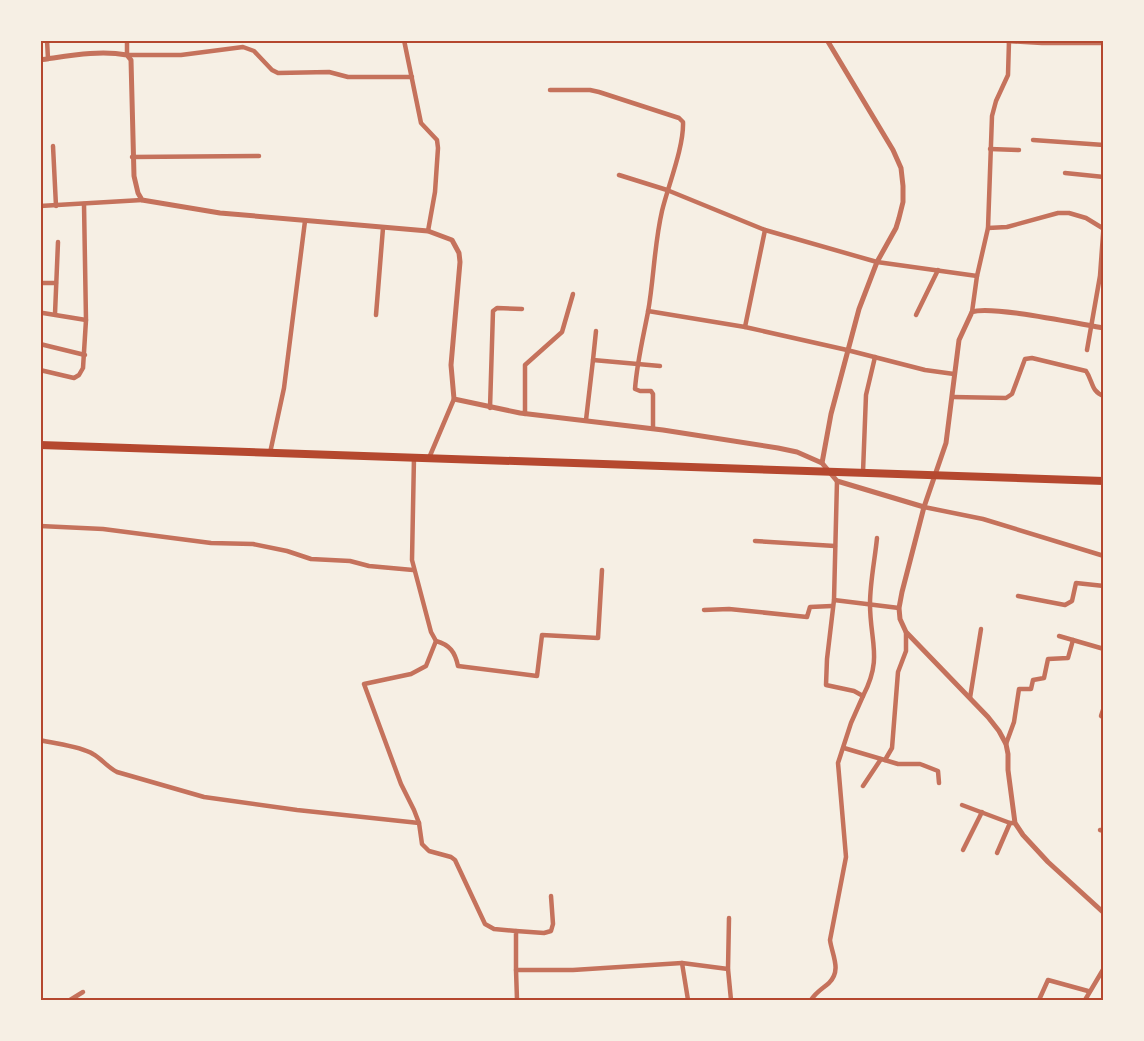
<svg xmlns="http://www.w3.org/2000/svg" width="1144" height="1041" font-family="Rubik,sans-serif">
<style>
.lines{fill:none;stroke-linecap:round;stroke-linejoin:round}
.minor{stroke:#c5725c;stroke-width:4.5}
.tertiary{stroke:#c5725c;stroke-width:5}
.trunk{stroke:#b5482f;stroke-width:8}
.neatline{fill:none;stroke:#b5482f;stroke-width:2}
</style>
<rect width="100%" height="100%" fill="#f6efe4"/>
<g class="lines">
<g class="minor">
<path d="M47,40L48,59"/>
<path d="M127,40V55H181L243,47L254,51L272,70L278,73L329,72L348,77H412"/>
<path d="M404,40L421,123L437,140L438,148L435,192L428,231"/>
<path d="M1007,41L1042,43H1104"/>
<path d="M550,90H590L599,92L679,118L683,122C684,147 668,186 662,211C654,246 654,278 648,312C643,338 637,362 635,389L640,391H651L653,394V428"/>
<path d="M1033,140L1104,145"/>
<path d="M53,146L56,206"/>
<path d="M990,149L1019,150"/>
<path d="M132,157L259,156"/>
<path d="M1065,173L1104,177"/>
<path d="M619,175L667,190L765,230L877,262L977,276"/>
<path d="M40,206L142,200"/>
<path d="M988,228L1007,227L1058,213H1069L1086,218L1104,229"/>
<path d="M40,283H56"/>
<path d="M648,311L745,327L765,230"/>
<path d="M972,312L977,276L988,228L992,116L996,101L1008,75L1009,41"/>
<path d="M43,313L86,320"/>
<path d="M55,314L58,242"/>
<path d="M376,315L383,228"/>
<path d="M916,315L938,270"/>
<path d="M745,327L847,350L925,370L954,374"/>
<path d="M40,344L85,355"/>
<path d="M1087,350L1100,276L1104,221"/>
<path d="M593,360L596,331"/>
<path d="M40,370L74,378L79,375L83,368L86,320L84,204"/>
<path d="M953,397L1006,398L1012,394L1025,359L1032,358L1086,371C1093,381 1091,392 1104,396"/>
<path d="M490,408L493,311L497,308L522,309"/>
<path d="M525,414V365L562,332L573,294"/>
<path d="M586,420L593,360L660,366"/>
<path d="M270,453L284,388L305,221"/>
<path d="M414,457L412,560L431,632L436,641C450,645 455,652 458,666L537,676L542,635L598,638L602,570"/>
<path d="M429,458L454,399"/>
<path d="M863,472L866,395L875,357"/>
<path d="M924,507L983,519L1104,556"/>
<path d="M40,526L103,529L211,543L253,544L287,551L311,559L350,561L369,566L413,570"/>
<path d="M755,541L835,546"/>
<path d="M1018,596L1065,605L1072,601L1076,583L1104,586"/>
<path d="M834,600L899,608"/>
<path d="M704,610L729,609L807,617L810,607L832,606"/>
<path d="M1059,636L1104,649"/>
<path d="M436,641L426,666L411,674L364,684L401,784L414,810L419,823L422,844L429,851L451,857L455,860L485,924L494,929L516,931V970H573L682,963"/>
<path d="M863,696C883,658 870,642 870,604C870,582 875,559 877,538"/>
<path d="M970,698L981,629"/>
<path d="M1104,707L1101,716L1104,717"/>
<path d="M40,740C56,744 80,746 93,754C102,759 107,767 117,772L204,797L297,810L419,823"/>
<path d="M1006,744L1014,722L1019,689H1031L1033,680L1044,678L1048,659L1068,658L1073,640"/>
<path d="M844,748L898,764H920L938,771L939,783"/>
<path d="M885,760L892,748L898,672L906,651V632"/>
<path d="M863,786L881,759"/>
<path d="M962,805L1010,823H1015"/>
<path d="M1100,830L1104,831"/>
<path d="M963,850L982,812"/>
<path d="M997,853L1010,823"/>
<path d="M729,918L728,969L731,1000"/>
<path d="M516,931L544,933L551,931L553,924L551,896"/>
<path d="M516,970L517,1000"/>
<path d="M70,1000L83,992"/>
<path d="M688,1000L682,963L728,969"/>
<path d="M811,1000C816,992 822,989 829,983C842,970 832,955 830,940L846,857L838,763L851,723L863,696L854,691L826,685L827,659L834,600L837,481"/>
<path d="M1039,1000L1048,980L1088,991"/>
<path d="M1085,1000L1104,968"/>
</g>
<g class="tertiary">
<path d="M40,60C69,56 98,50 127,55L131,60L134,176L138,193L142,200L220,213L428,231L452,240L459,253L460,262L451,365L454,399L520,413L663,430L778,448L797,452L822,463L837,481L924,507"/>
<path d="M1104,328C1079,324 990,305 972,312L959,340L946,443L924,507L902,592L899,608L900,619L906,632L988,717L999,731L1006,744L1008,754V770L1015,823L1023,835L1048,862L1104,913"/>
<path d="M822,463L831,414L859,309L877,262L896,228L899,218L903,202V186L901,168L893,150L827,40"/>
</g>
<path class="trunk" d="M40,445L1104,481"/>
</g>
<rect width="1144" height="1041" fill="none" stroke="#f6efe4" stroke-width="84"/>
<rect x="42" y="42" width="1060" height="957" class="neatline"/>
</svg>
